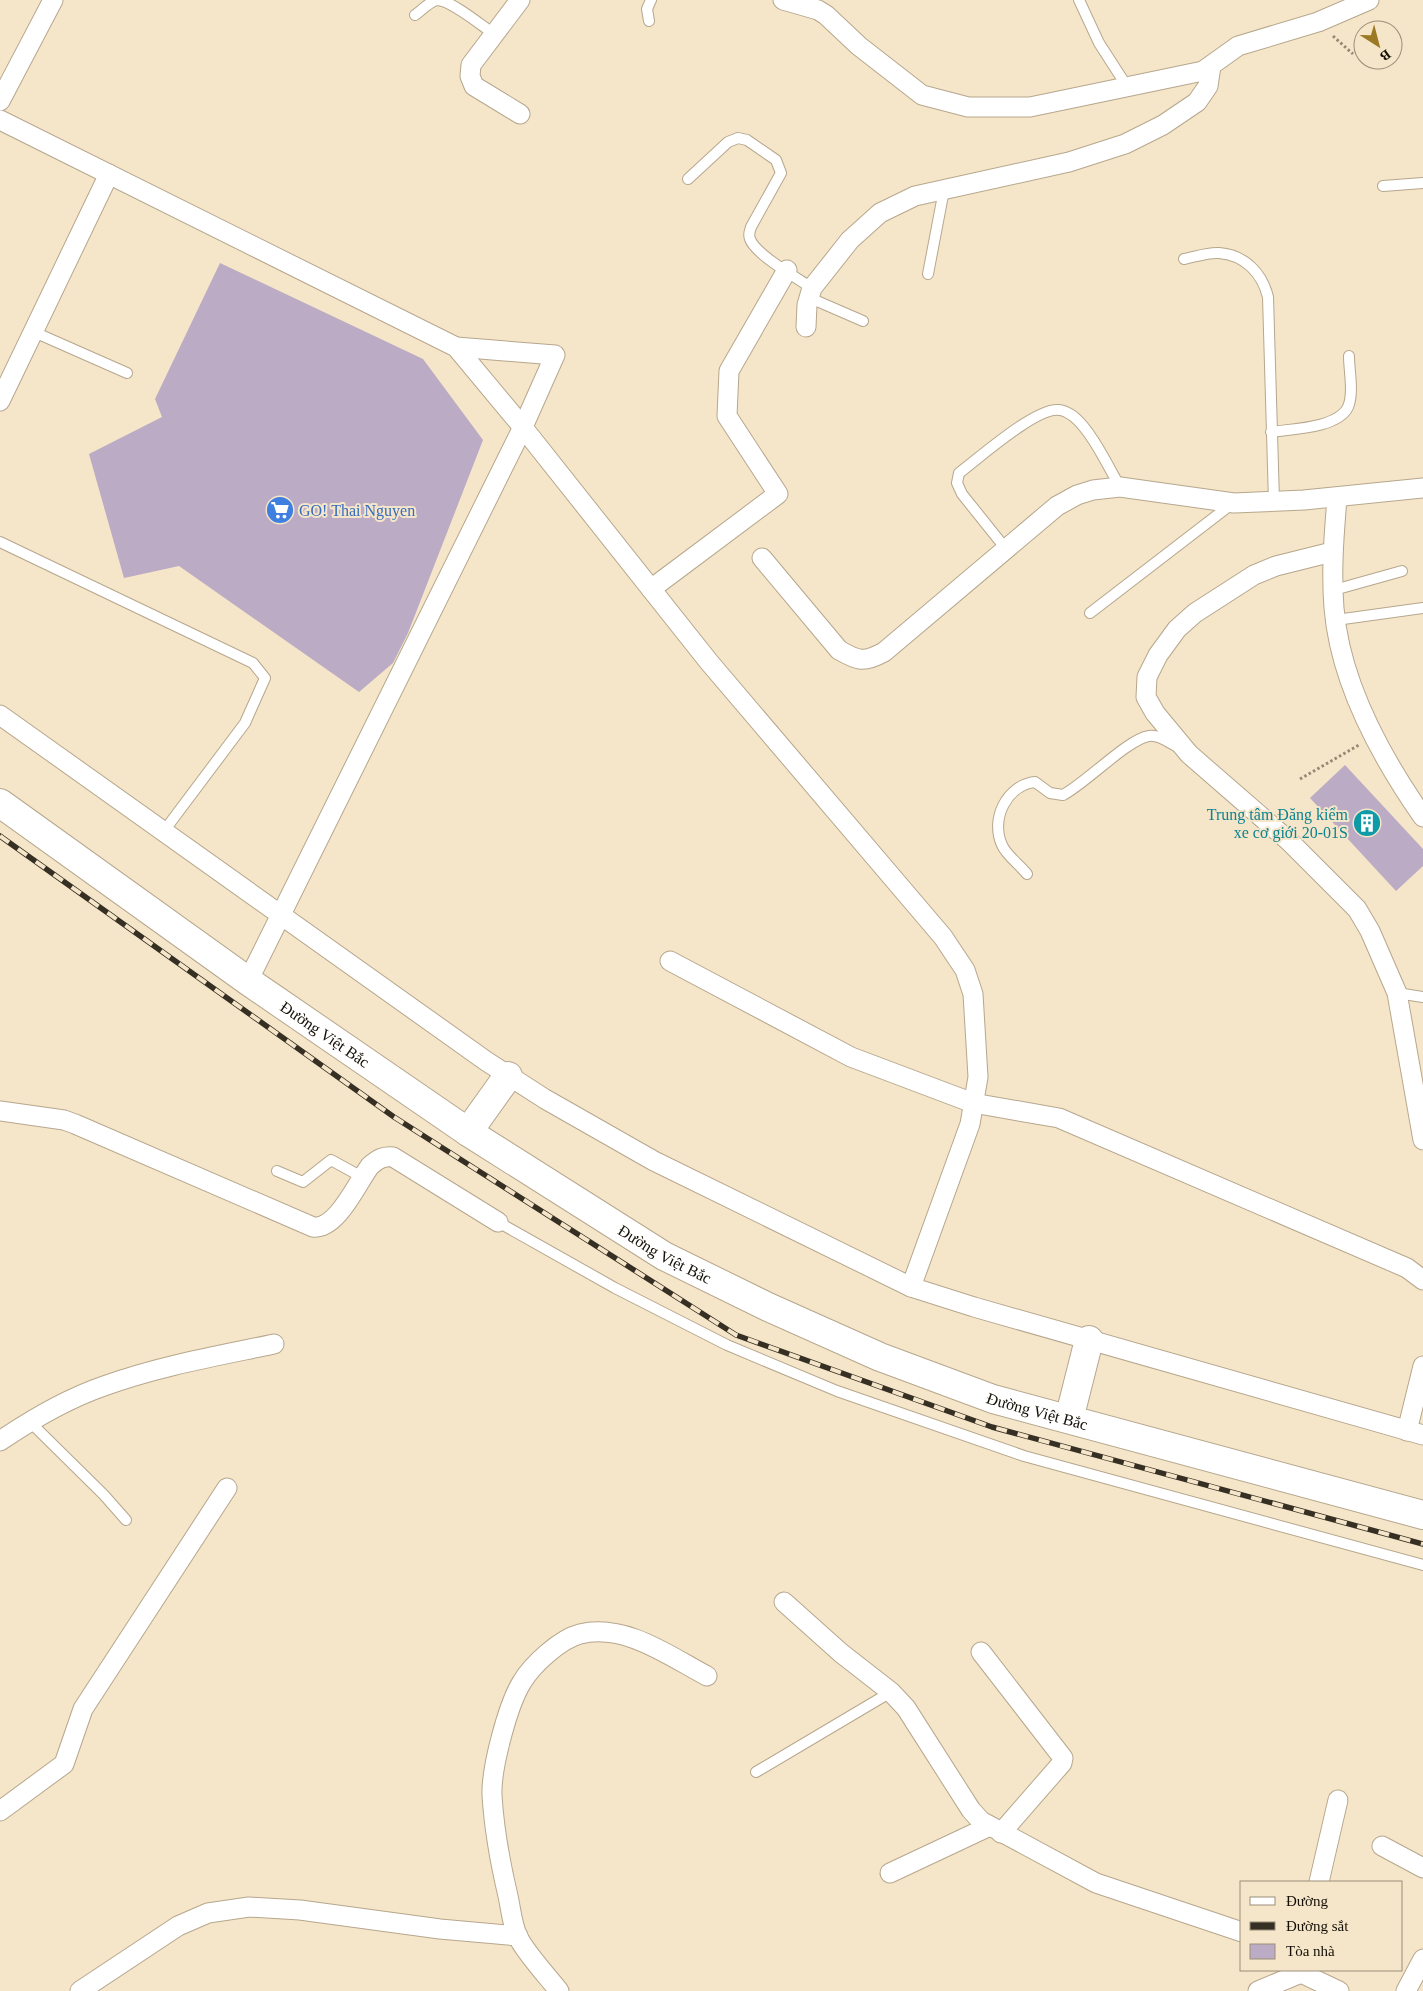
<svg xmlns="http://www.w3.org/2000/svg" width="1423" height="1991" font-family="Georgia,serif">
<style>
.building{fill:#bbabc4}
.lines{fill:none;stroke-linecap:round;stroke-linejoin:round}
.lane-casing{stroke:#b6a78d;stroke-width:12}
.street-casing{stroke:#b6a78d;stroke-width:21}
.secondary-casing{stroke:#b6a78d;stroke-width:30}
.path{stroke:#948975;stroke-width:3;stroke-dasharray:2.5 2.5;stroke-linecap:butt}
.lane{stroke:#fff;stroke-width:10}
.street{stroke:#fff;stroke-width:19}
.secondary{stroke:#fff;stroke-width:28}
.rail-casing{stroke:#362f23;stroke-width:5.5}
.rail{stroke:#f5e5c9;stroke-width:4;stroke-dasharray:11;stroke-linecap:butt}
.labels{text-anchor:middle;stroke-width:4;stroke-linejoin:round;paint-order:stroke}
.shop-label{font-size:16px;fill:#366cbe;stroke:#f5e5c9;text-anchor:start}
.culture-label{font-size:16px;fill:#0d838f;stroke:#f5e5c9;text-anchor:end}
.street-label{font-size:16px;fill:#140f06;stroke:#f5e5c9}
</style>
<rect width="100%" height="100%" fill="#f5e5c9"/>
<g class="building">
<path d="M220,263L423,359L483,440L408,633L393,663L359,692L179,566L124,578L89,454L162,417L155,399Z"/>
<path d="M1345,765L1423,849V866L1396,891L1310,798Z"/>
</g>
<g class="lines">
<defs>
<g id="lane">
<path d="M1079,0L1099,43L1128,88"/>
<path d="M415,15C421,11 430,1 437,0C451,0 482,26 494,34"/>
<path d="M649,21L647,9L651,0"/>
<path d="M688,179L728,142L738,138L747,140L776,160L781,173L751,227C750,231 748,234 750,239C756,255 797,278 812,288"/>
<path d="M1383,186L1423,183"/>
<path d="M1184,259C1195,257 1208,252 1219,253C1245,255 1262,273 1268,297L1274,501"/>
<path d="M928,274L944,190"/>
<path d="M810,298L863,321"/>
<path d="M34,332L127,373"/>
<path d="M1271,432C1292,429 1338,428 1348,407C1354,393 1349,371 1349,356"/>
<path d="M0,542L253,663L265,678L245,723L164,831"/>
<path d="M1006,549L962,494L957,483L959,473C978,459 1036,407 1059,410C1063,410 1070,414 1073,416C1091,430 1108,466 1120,487"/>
<path d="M1334,590L1402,571"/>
<path d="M1090,613L1233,503"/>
<path d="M1336,620L1423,608"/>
<path d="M1027,874C1020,865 1006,855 1002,845C990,819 1007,785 1035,782L1050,793L1063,795C1086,783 1128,739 1149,736C1159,734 1169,743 1178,747"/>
<path d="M1397,993L1423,997"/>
<path d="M277,1171L303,1182L331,1160L362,1177"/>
<path d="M498,1222L615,1288L727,1345L837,1391L1024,1456L1423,1565"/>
<path d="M29,1421L104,1495L126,1520"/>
<path d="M756,1772L891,1692"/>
</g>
<g id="street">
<path d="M783,0L818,10L826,15L859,46L922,95L968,107H1030L1203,71L1238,46L1318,22L1369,0"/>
<path d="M0,101L53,0"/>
<path d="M520,114L474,86L470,76L471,65L520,0"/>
<path d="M0,120L456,347L521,425L709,662L943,937L965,970L973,994L978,1077L970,1124L911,1287"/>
<path d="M806,327L807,305L812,288L850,240L880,213L915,196L1069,162L1125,144L1163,125L1197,102L1208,86L1211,66"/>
<path d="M0,401L109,174"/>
<path d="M1337,498C1334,535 1331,571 1334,608C1340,682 1381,757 1423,817"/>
<path d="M1332,552L1276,566L1254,575L1195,613L1177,629L1158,655L1147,677L1146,697L1155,713L1189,754L1289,841L1357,909L1370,931L1397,993L1423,1140"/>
<path d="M762,558L839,650C858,661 864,663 884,652L1057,506L1077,495L1093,490L1120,487L1234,503L1304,500L1423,488"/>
<path d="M651,589L778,494L727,416L729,371L787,270"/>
<path d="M0,715L486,1061L545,1099L654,1161L911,1287L974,1307L1423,1435"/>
<path d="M670,961L851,1057L973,1103L1059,1118L1407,1268L1423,1280"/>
<path d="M248,981L523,427L555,355L456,347"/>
<path d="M0,1111L64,1120L75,1124L313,1227C337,1230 357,1183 370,1166C378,1159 383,1156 393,1157L498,1222"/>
<path d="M1407,1431L1423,1366"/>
<path d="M0,1441C31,1420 69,1398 104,1386C159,1366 217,1356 274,1344"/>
<path d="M784,1602L841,1653L891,1692L906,1708L971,1810L981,1821L1096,1883L1242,1932"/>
<path d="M981,1652L1063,1758L1062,1763L1001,1833"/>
<path d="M0,1811L64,1764L83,1709L227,1488"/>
<path d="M1382,1846L1423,1868"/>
<path d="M890,1873L990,1826"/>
<path d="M1319,1882L1338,1800"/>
<path d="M1302,1970L1301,1973L1339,1991"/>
<path d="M80,1991L178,1926L208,1913L249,1907L300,1910L440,1929L518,1936"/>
<path d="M559,1991C548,1977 525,1952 518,1937C512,1925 511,1909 508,1896C500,1862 494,1829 492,1795C491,1768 508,1704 522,1682C532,1665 560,1639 580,1634C625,1623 669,1656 707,1676"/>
<path d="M1258,1991L1301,1973"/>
<path d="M1406,1991L1423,1959"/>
</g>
<g id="secondary">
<path id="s1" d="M0,803L248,981L468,1132L664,1256L768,1307L880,1357L993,1399L1423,1515"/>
<path d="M468,1132L508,1076"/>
<path d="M1069,1419L1089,1340"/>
</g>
</defs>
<use href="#lane" class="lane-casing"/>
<use href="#street" class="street-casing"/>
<use href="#secondary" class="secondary-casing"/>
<g class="path">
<path d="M1333,36L1353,54"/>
<path d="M1300,779L1359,745"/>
</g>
<use href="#lane" class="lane"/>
<use href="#street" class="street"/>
<use href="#secondary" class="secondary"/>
<defs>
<path id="rail" d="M0,836L394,1117L736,1335L992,1427L1423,1544"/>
</defs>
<use href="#rail" class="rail-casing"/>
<use href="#rail" class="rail"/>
</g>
<defs>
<symbol id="supermarket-disc" viewBox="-11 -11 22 22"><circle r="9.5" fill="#3f7fe0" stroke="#f5e5c9"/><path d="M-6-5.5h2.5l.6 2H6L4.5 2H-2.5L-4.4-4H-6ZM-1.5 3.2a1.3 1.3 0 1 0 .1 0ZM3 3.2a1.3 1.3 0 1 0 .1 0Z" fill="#fff"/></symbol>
<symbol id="building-disc" viewBox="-11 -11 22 22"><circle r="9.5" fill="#0f9aa8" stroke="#f5e5c9"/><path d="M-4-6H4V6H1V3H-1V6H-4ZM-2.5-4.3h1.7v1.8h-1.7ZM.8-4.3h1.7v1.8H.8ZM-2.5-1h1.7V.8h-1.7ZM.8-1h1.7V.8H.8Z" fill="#fff"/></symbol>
</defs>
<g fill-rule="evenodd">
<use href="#supermarket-disc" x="264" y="494" width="32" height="32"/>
<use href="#building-disc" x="1351" y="807" width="32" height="32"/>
</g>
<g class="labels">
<g class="shop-label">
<text x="299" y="516">GO! Thai Nguyen</text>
</g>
<g class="culture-label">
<text x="1348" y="820">Trung tâm Đăng kiểm<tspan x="1348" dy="18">xe cơ giới 20-01S</tspan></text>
</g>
<g class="street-label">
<text dy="6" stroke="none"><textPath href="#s1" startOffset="399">Đường Việt Bắc</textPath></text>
<text dy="6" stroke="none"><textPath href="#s1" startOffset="804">Đường Việt Bắc</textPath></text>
<text dy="6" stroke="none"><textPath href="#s1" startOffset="1209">Đường Việt Bắc</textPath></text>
</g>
</g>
<rect x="1240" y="1881" width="162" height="90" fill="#f5e5c9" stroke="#9b8f7b"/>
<rect x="1250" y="1897" width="25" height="8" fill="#ffffff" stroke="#9b8f7b"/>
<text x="1286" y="1906" font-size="15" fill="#140f06">Đường</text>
<rect x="1250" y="1922" width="25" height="8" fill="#362f23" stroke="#9b8f7b"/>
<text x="1286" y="1931" font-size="15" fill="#140f06">Đường sắt</text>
<rect x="1250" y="1944" width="25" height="15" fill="#bbabc4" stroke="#9b8f7b"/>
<text x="1286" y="1956" font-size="15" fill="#140f06">Tòa nhà</text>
<g transform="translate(1378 45) rotate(144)"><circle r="24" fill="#f5e5c9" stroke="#9b8f7b"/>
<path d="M0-4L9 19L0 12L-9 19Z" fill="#9c7924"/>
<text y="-8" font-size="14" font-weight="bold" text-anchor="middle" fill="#140f06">B</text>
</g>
</svg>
